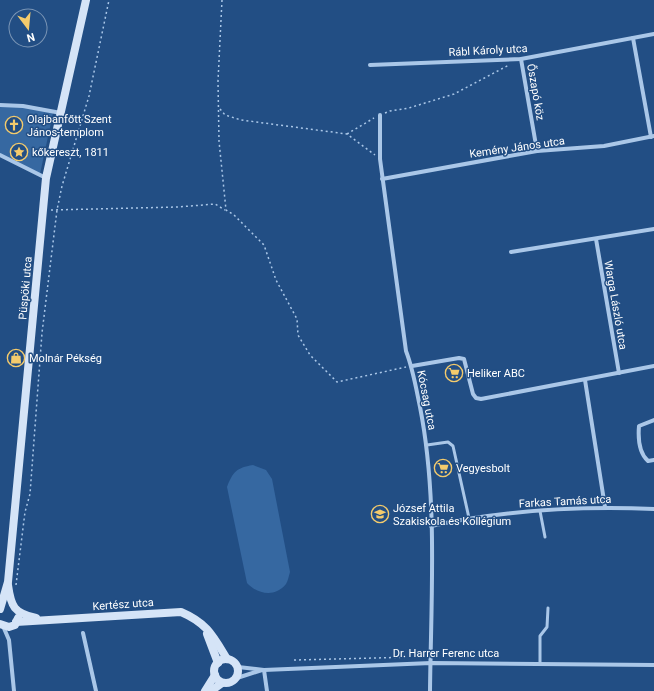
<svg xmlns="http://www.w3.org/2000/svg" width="654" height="691" font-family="Roboto,sans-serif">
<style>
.green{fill:#3668a1}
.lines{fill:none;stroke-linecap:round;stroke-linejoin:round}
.path{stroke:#aac7e8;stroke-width:1.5;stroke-dasharray:2 3;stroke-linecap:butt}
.lane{stroke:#aac7e8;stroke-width:3}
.street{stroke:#aac7e8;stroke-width:4}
.secondary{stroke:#d5e4f7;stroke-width:8}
.labels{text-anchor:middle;stroke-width:3;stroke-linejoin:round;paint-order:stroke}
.street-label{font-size:11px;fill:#fff;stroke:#224e84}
.poi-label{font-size:11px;fill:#fff;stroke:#224e84;text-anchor:start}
</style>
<rect width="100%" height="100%" fill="#224e84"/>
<g class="green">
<path d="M0,107H22L53,113L40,174L0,154Z"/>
<path d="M253,465L266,470L272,479L290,572C289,575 288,581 286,584C275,598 257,594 247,583L227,487C233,472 236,468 253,465Z"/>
</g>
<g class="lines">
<g class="path">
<path d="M222,0L218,81L219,141L226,210L234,215L264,245L276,280L297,319L298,335L310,355L337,382L406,367"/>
<path d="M220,109L225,115L241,120L347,134L375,155"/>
<path d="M385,113L390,111L409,108L454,94L509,65"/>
<path d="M347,134L374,118"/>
<path d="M51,210L178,207L215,204L225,210"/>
<path d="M16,585L25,512L30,494L42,333L57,210L62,186L89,96L109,0"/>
<path d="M294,660L415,657"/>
</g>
<g class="lane">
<path d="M427,445L448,442L453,446L469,518"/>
<path d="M540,511L545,537"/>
<path d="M540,664V636L547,627L548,608"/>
</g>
<g class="street">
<path d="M633,38L651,137"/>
<path d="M521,59L537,151"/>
<path d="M370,65L521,59L654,34"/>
<path d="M0,105L23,106L61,113"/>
<path d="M380,115V159L406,351C413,369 416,388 420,407C438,498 431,598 430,691"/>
<path d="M0,155L46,178"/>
<path d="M382,179L537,151L604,146L654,136"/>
<path d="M596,239L619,373"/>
<path d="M511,252L654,229"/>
<path d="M412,366L459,358L464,359L473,394L476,398L481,399L654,366"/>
<path d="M585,380L605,507"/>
<path d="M654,420L639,426C638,438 639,453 648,461L654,460"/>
<path d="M431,526C504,510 579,506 654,509"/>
<path d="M3,626L9,640L14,691"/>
<path d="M83,633L96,691"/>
<path d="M238,667L264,670L431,663L654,665"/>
<path d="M264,670L267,691"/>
<path d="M237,678L262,670"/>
</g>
<g class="secondary">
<path d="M8,585C11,607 14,613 36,618"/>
<path d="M0,609L8,582L46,178L86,0"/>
<path d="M16,622L181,612C207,623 213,636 227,659"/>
<path d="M0,624L9,627L15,625L18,618"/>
<path d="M207,634L218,663"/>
<circle cx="226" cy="671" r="12"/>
<path d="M205,691L215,675"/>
<path d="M211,691L222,683"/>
</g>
</g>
<defs>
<symbol id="church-ring" viewBox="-11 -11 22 22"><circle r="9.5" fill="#224e84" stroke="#f4cb6c" stroke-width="1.5"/><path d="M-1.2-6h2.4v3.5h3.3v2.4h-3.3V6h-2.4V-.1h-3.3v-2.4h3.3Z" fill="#f4cb6c"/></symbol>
<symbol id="sight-ring" viewBox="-11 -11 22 22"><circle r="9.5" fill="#224e84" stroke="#f4cb6c" stroke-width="1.5"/><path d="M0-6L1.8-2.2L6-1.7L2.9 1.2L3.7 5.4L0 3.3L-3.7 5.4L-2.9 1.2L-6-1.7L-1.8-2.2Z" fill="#f4cb6c"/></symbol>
<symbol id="shop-ring" viewBox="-11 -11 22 22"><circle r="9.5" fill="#224e84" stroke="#f4cb6c" stroke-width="1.5"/><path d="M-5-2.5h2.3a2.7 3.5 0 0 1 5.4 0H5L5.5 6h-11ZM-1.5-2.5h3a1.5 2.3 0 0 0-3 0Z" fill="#f4cb6c"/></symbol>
<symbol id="supermarket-ring" viewBox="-11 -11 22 22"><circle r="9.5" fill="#224e84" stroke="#f4cb6c" stroke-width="1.5"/><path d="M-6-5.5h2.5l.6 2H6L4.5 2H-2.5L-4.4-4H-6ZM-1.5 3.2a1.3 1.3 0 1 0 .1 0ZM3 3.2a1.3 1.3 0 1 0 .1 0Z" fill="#f4cb6c"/></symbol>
<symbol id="school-ring" viewBox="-11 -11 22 22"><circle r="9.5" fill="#224e84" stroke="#f4cb6c" stroke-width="1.5"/><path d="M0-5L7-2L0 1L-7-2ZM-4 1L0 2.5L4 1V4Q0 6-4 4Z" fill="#f4cb6c"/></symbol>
</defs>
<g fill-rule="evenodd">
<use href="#church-ring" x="4" y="115" width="20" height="20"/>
<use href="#sight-ring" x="9" y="142" width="20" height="20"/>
<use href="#shop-ring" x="6" y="348" width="20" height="20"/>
<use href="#supermarket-ring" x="444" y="363" width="20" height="20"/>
<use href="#supermarket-ring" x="433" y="458" width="20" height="20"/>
<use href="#school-ring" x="370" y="504" width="20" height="20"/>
</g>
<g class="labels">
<g class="street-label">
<text transform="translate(488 50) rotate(-3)" y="4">Rábl Károly utca</text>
<text transform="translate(536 92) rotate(80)" y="4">Őszapó köz</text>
<text transform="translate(517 147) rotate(-8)" y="4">Kemény János utca</text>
<text transform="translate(25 288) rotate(-85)" y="4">Püspöki utca</text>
<text transform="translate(616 305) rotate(80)" y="4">Warga László utca</text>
<text transform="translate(427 400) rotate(79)" y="4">Kócsag utca</text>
<text transform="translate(565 501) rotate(-3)" y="4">Farkas Tamás utca</text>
<text transform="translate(123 604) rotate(-4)" y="4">Kertész utca</text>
<text x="446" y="657">Dr. Harrer Ferenc utca</text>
</g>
<g class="poi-label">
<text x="27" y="123">Olajbanfőtt Szent<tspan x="27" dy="13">János-templom</tspan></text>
<text x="32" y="156">kőkereszt, 1811</text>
<text x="29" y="362">Molnár Pékség</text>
<text x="467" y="377">Heliker ABC</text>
<text x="456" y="472">Vegyesbolt</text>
<text x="393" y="512">József Attila<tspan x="393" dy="13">Szakiskola és Kollégium</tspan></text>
</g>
</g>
<g transform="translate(28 28) rotate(164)"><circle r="19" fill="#224e84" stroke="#7a95b5"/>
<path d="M0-3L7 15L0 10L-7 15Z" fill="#f4cb6c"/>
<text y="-6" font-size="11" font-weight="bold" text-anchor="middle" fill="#ffffff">N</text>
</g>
</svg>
